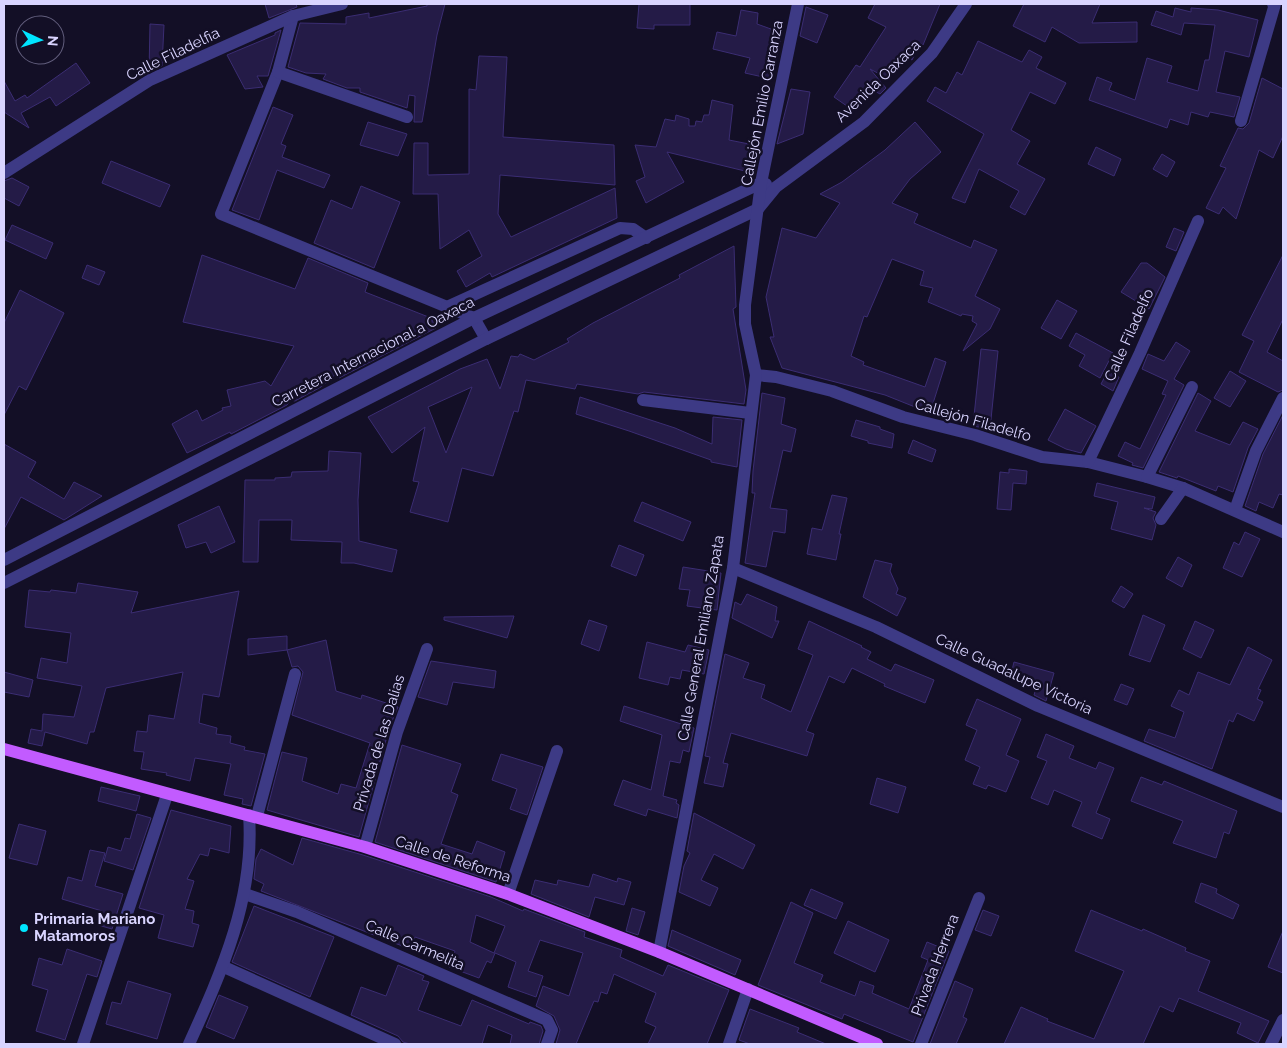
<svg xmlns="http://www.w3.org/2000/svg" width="1287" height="1048" font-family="Raleway,sans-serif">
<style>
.building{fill:#241b47;stroke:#3b2d73;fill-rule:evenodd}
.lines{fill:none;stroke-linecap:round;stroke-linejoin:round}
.minor{stroke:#3d3a85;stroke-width:12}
.major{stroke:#c25bff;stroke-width:12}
.poi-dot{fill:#00e5ff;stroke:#130f26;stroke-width:2}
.labels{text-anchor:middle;stroke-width:5;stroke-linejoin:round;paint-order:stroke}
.street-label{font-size:15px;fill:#d9d4ff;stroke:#130f26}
.poi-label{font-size:15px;font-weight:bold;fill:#d9d4ff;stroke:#130f26;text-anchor:start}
</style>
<rect width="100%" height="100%" fill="#130f26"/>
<g class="building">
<path d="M265,4H296L297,7L269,18Z"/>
<path d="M427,4H445L437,35L422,122H414L415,96L409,95L407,108L360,92V88H347L323,79L326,74L306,73L288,67L300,23L346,24V17L369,13V18L427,6Z"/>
<path d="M639,4H690V25H654V29L637,28Z"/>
<path d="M875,4H940L923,45L920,43L912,60L904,55L889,79L870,69L886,88L880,94L871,89L854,111L834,97L856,65L860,67L886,27L868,18Z"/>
<path d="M1024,4H1100L1092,23L1137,22V42L1079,43L1052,27L1045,42L1013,26Z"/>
<path d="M806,7L828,15L817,43L800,36Z"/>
<path d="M1175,8L1191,12V8L1218,10L1258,20L1249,57L1225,51L1216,92L1240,97L1234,117L1210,112L1208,117L1191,112L1188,125L1170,119L1167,128L1089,100L1097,77L1112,83L1109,90L1135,100L1147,58L1172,66L1167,82L1198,91L1205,60H1209L1215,25L1184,23L1181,35L1151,25L1156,11L1173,17Z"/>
<path d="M741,10L758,13L757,24L782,33L772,79L745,73L750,58L713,49L717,32L736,36Z"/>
<path d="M150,24L164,25L162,66L149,72Z"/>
<path d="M281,30L268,76H257L263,87L245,89L227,55L275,35V33Z"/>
<path d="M978,41L1022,62L1029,50L1042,57L1036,68L1066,83L1055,104L1030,92L1011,130L1030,141L1017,164L1045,179L1025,215L1010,207L1019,191L979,169L965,203L952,198L984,134L927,101L935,87L946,93L957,72L962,75Z"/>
<path d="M479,56L507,57L503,137L614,145L615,185L500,175L498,214L511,237L615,188L617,218L492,277L490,273L466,287L457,271L482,256L469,230L440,249L438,194H413L414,143H428V175L469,174V89L476,90Z"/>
<path d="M76,63L90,83L56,106L50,97L21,113L29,128L4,112V81L15,101L25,95L27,98Z"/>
<path d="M1262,78L1283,89V136L1273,158L1259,150L1236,219L1223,207L1219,214L1206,208L1226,168L1220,166L1238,128L1243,129L1249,123Z"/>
<path d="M791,89L810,92L803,134L777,144Z"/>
<path d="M712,100L733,105L729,140L759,146L753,173L667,152L684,182L646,203L636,181L645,177L635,145L656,147L665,119L675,121L676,115L689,119V126H695L696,121L702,122L704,115H709Z"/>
<path d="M273,107L293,115L281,144L286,146L282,157L330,175L324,188L277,170L259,220L232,210Z"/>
<path d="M368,122L407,134L398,156L360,145Z"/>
<path d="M915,122L941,152L910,179L892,203L918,214L914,223L971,248L974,240L997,250L975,296L1000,309L990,329L963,351L977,324L972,321L973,316L962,314L961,316L928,302L933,288L920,285L924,271L892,259L867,317L864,316L851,356L864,362L863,365L925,387L935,358L946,362L930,413L885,395L782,368L770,337H774L766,297L782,228L816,238L840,203L820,194L842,182L885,150Z"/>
<path d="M1096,147L1121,159L1114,176L1088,164Z"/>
<path d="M1162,154L1175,162L1167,177L1153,169Z"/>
<path d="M111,161L170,185L160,207L102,183Z"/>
<path d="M12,178L29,187L19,206L4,198V181Z"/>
<path d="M361,186L400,202L374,268L314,243L331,200L352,209Z"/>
<path d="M12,225L53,243L46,259L5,240Z"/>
<path d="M1174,228L1184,232L1176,251L1166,247Z"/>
<path d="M734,246L736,307L733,309L746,390L744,404L644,392L638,394L577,384L575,389L526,380L518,412L514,411L493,476L462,468L448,522L410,512L419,482L413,481L425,427L392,453L368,417L460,369L487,359L500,389L511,356L518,357L520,354L534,360L569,342L567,339L593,323L680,278L679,275ZM472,387L446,453L428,407Z"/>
<path d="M202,255L295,289L308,258L368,283L365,292L431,318L436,328L339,378L336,374L321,387L295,401L291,400L287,405L231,434L230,432L187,453L172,424L197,410L202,421L223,410L222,408L231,406L227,390L265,381L271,386L294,346L183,322Z"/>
<path d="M1283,255V319L1267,352L1283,361V390L1278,392L1239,372L1254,341L1242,335Z"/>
<path d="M1141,263H1147L1165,277L1149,309L1121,292Z"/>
<path d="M87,265L105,272L99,285L82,278Z"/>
<path d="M20,290L64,313L26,390L19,386L4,415V323Z"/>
<path d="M1057,300L1077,311L1061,339L1041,328Z"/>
<path d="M1076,333L1113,353L1100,378L1079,366L1085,355L1069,346Z"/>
<path d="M1176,342L1190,351L1174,379L1184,385L1143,468L1132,465L1133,463L1118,456L1125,442L1140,449L1166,395L1162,394L1168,381L1142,369L1148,354L1164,361Z"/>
<path d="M981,349L998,351L990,429L973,426Z"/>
<path d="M1108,371L1119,377L1113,391L1101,384Z"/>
<path d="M1230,371L1246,381L1230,407L1214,398Z"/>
<path d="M762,393L785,398L781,424L796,429L791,452L783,450L770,508L787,510L785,533L773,531L766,567L745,563L755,493H752L753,471Z"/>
<path d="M1198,393L1211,401L1195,431L1230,445L1243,422L1258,429L1248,448L1233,492L1218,486L1216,491L1178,476L1177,478L1159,472Z"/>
<path d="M580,397L675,428L712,444L713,417L742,420L737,467L711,462V460L629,431L576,414Z"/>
<path d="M1065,409L1096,426L1081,453L1066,449L1048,440Z"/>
<path d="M1283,415V495L1279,494L1273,508L1259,502L1256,511L1245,506L1263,454Z"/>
<path d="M856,420L880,427V429L894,434L892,448L868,443V441L851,436Z"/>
<path d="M913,440L936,450L932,462L908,453Z"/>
<path d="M4,444L36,462L28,477L64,499L74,482L102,496L64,520L21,497L4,529Z"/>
<path d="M329,451L361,453L358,500L359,541L397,550L392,572L354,563H341L342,542L291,540L292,520H259L258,562H243L245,480H275V478L291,477L292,472L328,471Z"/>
<path d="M1009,469L1027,471L1026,484L1013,483L1011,510L997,509L1000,472L1009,473Z"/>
<path d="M1097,483L1155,497L1152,509L1144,508L1156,512L1153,518L1156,525L1152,540L1111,529L1118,502L1094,496Z"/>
<path d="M832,495L847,498L839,534H841L836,560L807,554L812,528L822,530Z"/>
<path d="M642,502L691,522L683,541L634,521Z"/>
<path d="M219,506L235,542L211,553L206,542L186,548L178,525Z"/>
<path d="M1245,532L1260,539L1242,577L1223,568L1234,542L1239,545Z"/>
<path d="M619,545L644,555L636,576L611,566Z"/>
<path d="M1178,557L1192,565L1182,587L1166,578Z"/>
<path d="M875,560L892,564L890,571L898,589L896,594L906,598L897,616L863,597Z"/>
<path d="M683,567L721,573L717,610L687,606L690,590L679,589Z"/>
<path d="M78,583L138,592L131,613L239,591L219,697L203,694L199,723L217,728L216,734L231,736L230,743L245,747L244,750L265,754L251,806L242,804L243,799L224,795L231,764L195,758L190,781L166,775L167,773L141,769L144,752L134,751L137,731L147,732L149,715L174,719L183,672L106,688L94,732H90L87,744L45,732L42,746L28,743L31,729L42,731L43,714L74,717L82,686L37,678L41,658L67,663L71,633L25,627L29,590L50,592L51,590L76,593Z"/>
<path d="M1121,586L1133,594L1124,608L1112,601Z"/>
<path d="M747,594L777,607L775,621H779L772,638L732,618L735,602L741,605Z"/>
<path d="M1143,615L1165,625L1150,662L1129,655Z"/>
<path d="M514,616L507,638L444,620V617Z"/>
<path d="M589,620L607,626L599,651L581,644Z"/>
<path d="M809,621L862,646L861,647L871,652L867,659L891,671L895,664L934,680L925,703L884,686L885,684L852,668L844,683L829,676L806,731L814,734L807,756L731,733L723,763L728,764L723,787L704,783L710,757L705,756L725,654L749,663L743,678L765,685L761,698L791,712L813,655L798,649Z"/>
<path d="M1195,621L1214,630L1201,658L1183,649Z"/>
<path d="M287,636V650L248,655V639Z"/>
<path d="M326,640L336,691L361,699L362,695L398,707L392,721L389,720L383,739L386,740L359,837L267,810L282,752L307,758L302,781L338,794L341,784L356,788L370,743L292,715L303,672L298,666L292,667L287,650Z"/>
<path d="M647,642L685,652L688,645L709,650L704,674L682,670L680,679L670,677L668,685L639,678Z"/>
<path d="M1248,647L1272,660L1258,689L1261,690L1257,699L1263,702L1254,721L1237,713L1233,722L1229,720L1212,769L1144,741L1149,729L1175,738L1184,712L1171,706L1179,690L1189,695L1198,672L1230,685Z"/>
<path d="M431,661L496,671L494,688L453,682L447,705L418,697Z"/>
<path d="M1014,662L1054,673L1046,701L1034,695L1037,685L1010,678Z"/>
<path d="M4,672L33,680L29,697L4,692Z"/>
<path d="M1121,684L1134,689L1127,705L1114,700Z"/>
<path d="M977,699L1021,719L1006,755L1019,761L1006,792L988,785L986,789L973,784L980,767L965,760L977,730L966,725Z"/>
<path d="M624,706L694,728L689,752L683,750L680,763L670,761L663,796L677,800L676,803L679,805L677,818L648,809L646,816L614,805L623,780L651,790L662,735L620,721Z"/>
<path d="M1046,734L1074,746L1069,758L1096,769L1099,762L1114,768L1096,813L1110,819L1102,839L1072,826L1082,802L1054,790L1048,805L1031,798L1047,761L1037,757Z"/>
<path d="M402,745L461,764L451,792L458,795L441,844L472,854L477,841L505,852L496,882L375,842Z"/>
<path d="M501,754L543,767L527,815L510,809L517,789L492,780Z"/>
<path d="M1141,777L1162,785L1164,781L1237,811L1229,834L1224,832L1216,858L1173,843L1183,821L1131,801Z"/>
<path d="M877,778L906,787L898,813L870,804Z"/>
<path d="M101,787L140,796L136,811L98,801Z"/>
<path d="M171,810L231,826L229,853L210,848L208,856L200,854L187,879L194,881L185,909L194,911L192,923L199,925L193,947L158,938L164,915L139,908Z"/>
<path d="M694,813L755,845L743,869L714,854L701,880L718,888L710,906L679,892L684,866L690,853L687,851Z"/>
<path d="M137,814L151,818L133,870L104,861L108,847L121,851L125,838L130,839Z"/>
<path d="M19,824L46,831L37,865L9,858Z"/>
<path d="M302,838L363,855L491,897L523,911L524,909L585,932L584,937L622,950L620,957L663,976L668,965L729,990L707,1044H648L656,1027L645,1022L656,993L614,974L607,994L601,992L598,1002L594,1001L576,1044H556L560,1030L554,1016L536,1006L543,986L569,996L583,953L540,940L528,971L543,976L536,997L508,987L516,962L495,953L491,963L487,961L479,978L449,967L455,951L415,937L410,949L261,891L264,884L254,879L256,859L261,849L293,865ZM476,915L505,926L494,953L470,942Z"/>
<path d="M90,850L105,853L95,886L123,894L112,929L98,925L102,911L62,899L68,877L82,881Z"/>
<path d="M593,874L617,882L618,878L631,882L624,905L595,897L589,917L531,894L535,880L557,885L558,880L589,887Z"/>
<path d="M1201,883L1217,889L1216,893L1239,905L1233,919L1195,902Z"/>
<path d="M811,889L843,903L836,919L804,905Z"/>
<path d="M791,902L813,913L794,963L823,975L820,982L855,996L860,981L874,986L872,993L909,1009L928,960L921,957L927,942L949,951L913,1042L844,1014L842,1019L758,985Z"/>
<path d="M254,906L334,937L310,997L232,962Z"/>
<path d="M632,908L645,912L638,935L626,931Z"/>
<path d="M983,910L999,916L991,936L975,930Z"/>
<path d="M1091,910L1142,931L1143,929L1186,948L1185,951L1210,961L1198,991L1269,1021L1258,1043L1237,1033L1241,1023L1179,998L1173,1012L1160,1006L1143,1044H1004L1021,1007L1048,1019L1047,1021L1094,1039L1124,971L1075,951Z"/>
<path d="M848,921L889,940L875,972L834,953Z"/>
<path d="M672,930L741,960L735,975L668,946Z"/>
<path d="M1283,931V973L1268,967Z"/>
<path d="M67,949L102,961L97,977L87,974L65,1040L36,1031L48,990L32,985L39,958L62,965Z"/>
<path d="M398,965L424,976L422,980L429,982L418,1010L461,1026L472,1000L529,1024L530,1022L541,1026L543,1031L539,1044H510L512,1035L488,1025L482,1044H410L403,1042L398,1036L351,1015L361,987L386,996Z"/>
<path d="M128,981L171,994L157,1039L106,1024L112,1002L121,1004Z"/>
<path d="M955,981L973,989L963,1017L967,1019L956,1044H930Z"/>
<path d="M219,995L248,1007L234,1039L206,1027Z"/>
<path d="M750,1009L799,1028L797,1032L826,1044H750L739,1040Z"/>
</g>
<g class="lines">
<g class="minor">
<path d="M293,16L278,72L221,214L474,318L486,339"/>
<path d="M278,72L407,117"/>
<path d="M1241,121L1275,4H1273"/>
<path d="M4,173L150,80L293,16L342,4"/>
<path d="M447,307L620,228L633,229L646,238"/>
<path d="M756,375L776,377L832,391L903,417L975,435L1042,457L1088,462L1147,477L1183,488L1283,532"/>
<path d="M643,400L750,413"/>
<path d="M1088,462L1140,353L1198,221"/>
<path d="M1147,477L1192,387"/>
<path d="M1235,510L1256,451L1283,398"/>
<path d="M1161,519L1183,488"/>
<path d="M4,560L474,318L761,183L766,184"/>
<path d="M733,568L876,627L1038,706L1283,807"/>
<path d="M4,583L486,339L758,209L776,187L864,122L932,53L966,4"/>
<path d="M257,816L295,674"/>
<path d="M365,847L397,732L427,649"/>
<path d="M245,894L297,912L547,1020L552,1030L547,1044"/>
<path d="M508,894L557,751"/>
<path d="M659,952L733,568L756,375L745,324V305L761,183L798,4"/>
<path d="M224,967L395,1044"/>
<path d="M83,1044L167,795"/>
<path d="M189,1044C222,971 255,897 249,815"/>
<path d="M729,1044L748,989"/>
<path d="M921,1044L979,898"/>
<path d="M1271,1044L1283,1020"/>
</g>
<path class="major" d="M4,749L365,847L508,894L659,952L877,1044"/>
</g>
<circle class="poi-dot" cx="24" cy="928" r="5"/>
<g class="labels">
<g class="street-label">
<text transform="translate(173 54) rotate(-26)" y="5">Calle Filadelfia</text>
<text transform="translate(878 81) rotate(-44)" y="5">Avenida Oaxaca</text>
<text transform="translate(762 103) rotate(-79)" y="5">Callejón Emilio Carranza</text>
<text transform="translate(1129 335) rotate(-66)" y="5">Calle Filadelfo</text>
<text transform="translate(373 352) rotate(-27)" y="5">Carretera Internacional a Oaxaca</text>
<text transform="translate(973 420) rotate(16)" y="5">Callejón Filadelfo</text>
<text transform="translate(701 638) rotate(-80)" y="5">Calle General Emiliano Zapata</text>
<text transform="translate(1014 674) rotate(25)" y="5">Calle Guadalupe Victoria</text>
<text transform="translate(379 743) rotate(-73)" y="5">Privada de las Dalias</text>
<text transform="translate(453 859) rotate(18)" y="5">Calle de Reforma</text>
<text transform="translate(415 945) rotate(23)" y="5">Calle Carmelita</text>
<text transform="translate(935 965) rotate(-69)" y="5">Privada Herrera</text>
</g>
<g class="poi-label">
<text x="34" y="924">Primaria Mariano<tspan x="34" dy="17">Matamoros</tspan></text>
</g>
</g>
<rect width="1287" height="1048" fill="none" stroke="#d9d4ff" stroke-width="10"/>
<g transform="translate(40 40) rotate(94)"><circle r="24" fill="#130f26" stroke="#625e7d"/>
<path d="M0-4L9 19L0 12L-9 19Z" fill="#00e5ff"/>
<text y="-8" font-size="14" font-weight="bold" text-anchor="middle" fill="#d9d4ff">N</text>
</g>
</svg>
